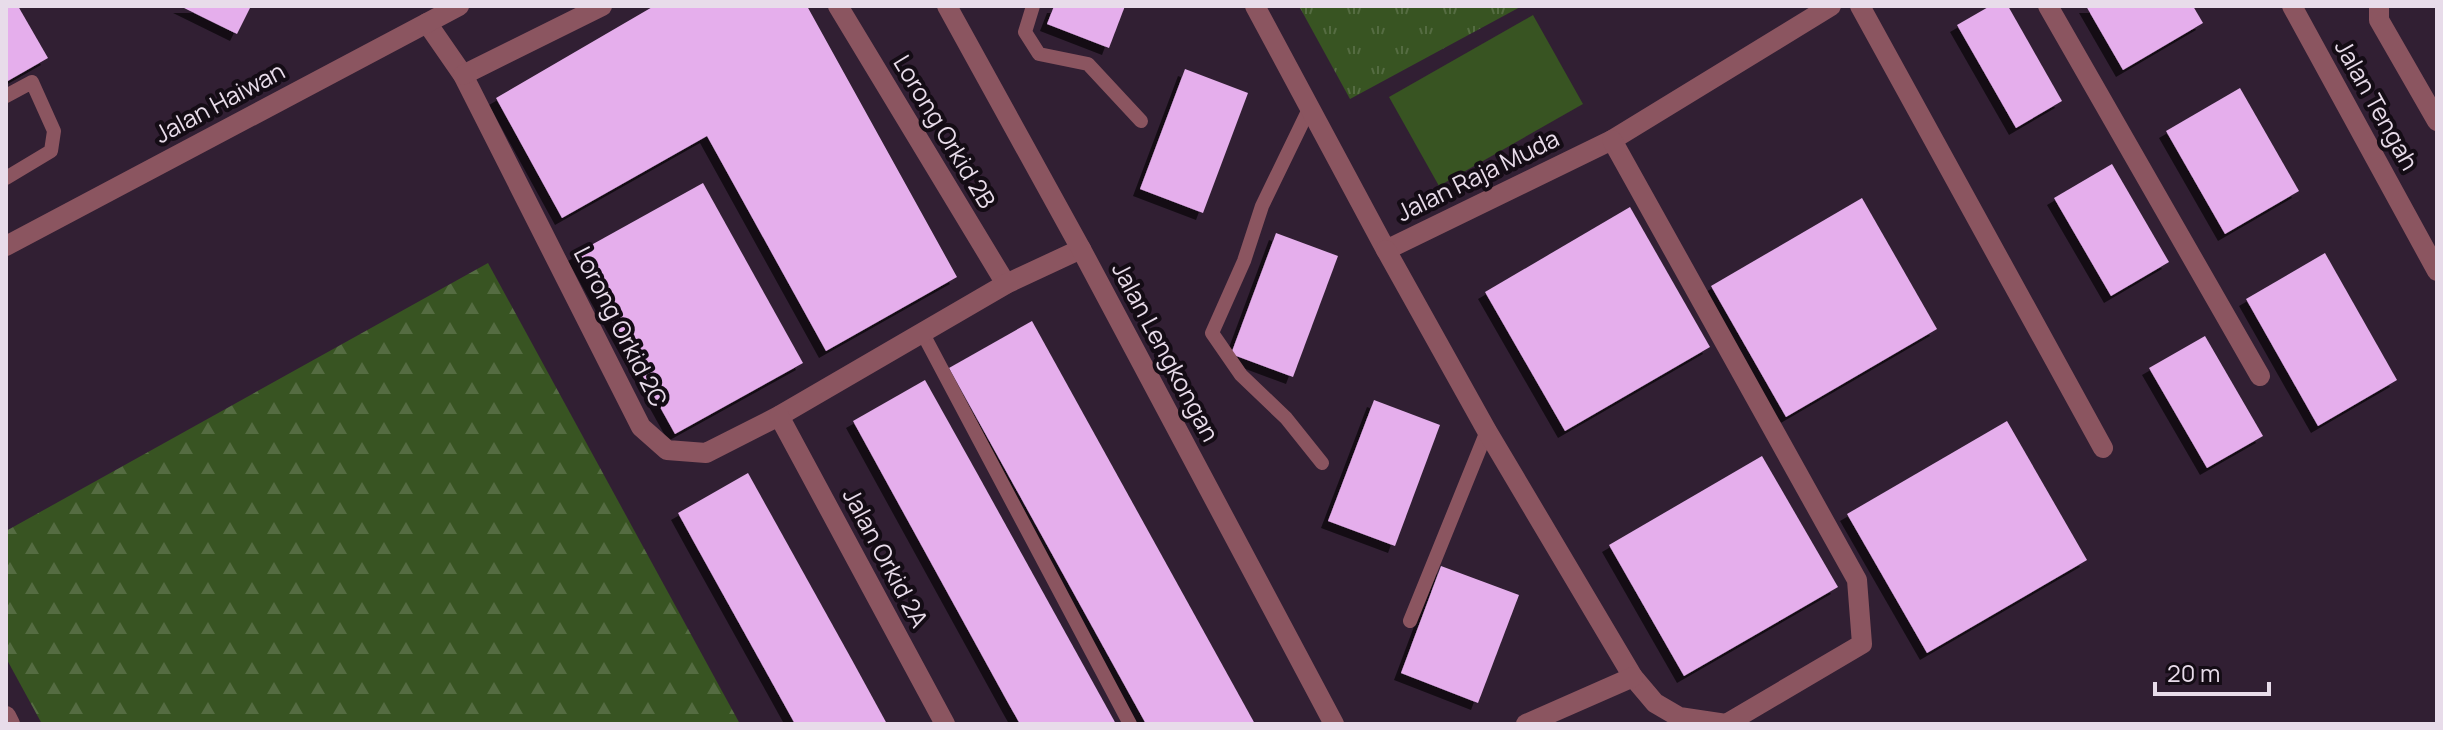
<svg xmlns="http://www.w3.org/2000/svg" width="2443" height="730" font-family="Manrope,sans-serif">
<style>
.grass{fill:url(#grass-tufts)}
.forest{fill:url(#forest-firs)}
.pitch{fill:#385422}
.building{fill:#e5aeec;filter:url(#shadow)}
.lines{fill:none;stroke-linecap:round;stroke-linejoin:round}
.service{stroke:#8b5560;stroke-width:14}
.minor{stroke:#8b5560;stroke-width:20}
.tertiary{stroke:#8b5560;stroke-width:20}
.labels{text-anchor:middle;stroke-width:8;stroke-linejoin:round;paint-order:stroke}
.street-label{font-size:24px;fill:#e8dcea;stroke:#140c15}
</style>
<defs>
<pattern id="grass-tufts" width="24" height="20" patternUnits="userSpaceOnUse" patternTransform="scale(2)"><rect width="24" height="20" fill="#385422"/><path d="M3 7l-1-3M5 7V3M7 7l1-3M15 17l-1-3M17 17v-4M19 17l1-3" fill="none" stroke="#556c42"/></pattern>
<pattern id="forest-firs" width="22" height="20" patternUnits="userSpaceOnUse" patternTransform="scale(2)"><rect width="22" height="20" fill="#385422"/><path d="M5 1l3.5 6h-7zM16 11l3.5 6h-7z" fill="#556c42"/></pattern>
<filter id="shadow"><feDropShadow dx="-7" dy="7" stdDeviation="0" flood-color="#0009"/></filter>
</defs>
<rect width="100%" height="100%" fill="#311f33"/>
<path class="grass" d="M1299,6H1522L1350,99Z"/>
<path class="forest" d="M488,263L740,724H42L6,658V531Z"/>
<path class="pitch" d="M1533,15L1583,104L1439,186L1389,97Z"/>
<g class="building">
<path d="M6,6H18L48,58L6,82Z"/>
<path d="M180,6H251L237,34Z"/>
<path d="M654,6H807L957,277L826,351L707,136L562,218L496,98Z"/>
<path d="M1054,6H1125L1109,48L1047,24Z"/>
<path d="M1990,6H2008L2062,101L2016,128L1957,25Z"/>
<path d="M2086,6H2193L2203,23L2123,70Z"/>
<path d="M1185,69L1248,93L1203,213L1140,189Z"/>
<path d="M2240,88L2299,191L2225,234L2166,131Z"/>
<path d="M2112,164L2169,262L2111,296L2054,198Z"/>
<path d="M703,183L803,363L675,434L575,254Z"/>
<path d="M1862,198L1937,329L1786,417L1711,286Z"/>
<path d="M1630,207L1710,347L1565,431L1485,292Z"/>
<path d="M1276,233L1338,256L1293,377L1231,354Z"/>
<path d="M2325,253L2397,380L2318,426L2246,299Z"/>
<path d="M1032,321L1255,724H1146L949,368Z"/>
<path d="M2205,336L2263,436L2207,468L2149,368Z"/>
<path d="M925,380L977,473L1116,724H1020L1007,701L853,421Z"/>
<path d="M1374,400L1440,425L1395,546L1328,521Z"/>
<path d="M2007,421L2087,560L1927,653L1847,514Z"/>
<path d="M1762,456L1838,587L1684,676L1609,545Z"/>
<path d="M748,473L852,660L887,724H795L695,544L678,513Z"/>
<path d="M1441,566L1519,595L1478,703L1401,673Z"/>
</g>
<g class="lines">
<g class="service">
<path d="M1033,6L1025,32L1039,54L1088,64L1141,121"/>
<path d="M6,96L32,82L54,131L51,151L6,178"/>
<path d="M1310,107L1262,206L1244,261L1212,333L1241,375L1286,418L1322,463"/>
<path d="M922,332L1130,724"/>
<path d="M1410,621L1487,431"/>
</g>
<g class="minor">
<path d="M838,6L1006,284"/>
<path d="M1255,6L1386,250L1612,140L1831,6"/>
<path d="M1860,6L2103,448"/>
<path d="M2048,6L2260,376"/>
<path d="M2292,6L2437,271"/>
<path d="M2379,6V20L2437,121"/>
<path d="M427,23L463,75L641,427L667,450L706,453L779,416L1006,284L1081,249"/>
<path d="M463,75L602,6"/>
<path d="M6,246L459,6"/>
<path d="M1386,250L1487,431L1633,677L1655,703L1679,717L1726,724L1862,644L1857,580L1612,140"/>
<path d="M779,416L945,724"/>
<path d="M6,716L10,724"/>
<path d="M1526,724L1633,677"/>
</g>
<path class="tertiary" d="M947,6L1081,249L1334,724"/>
</g>
<g class="labels">
<g class="street-label">
<text transform="translate(220 103) rotate(-28)" y="8">Jalan Haiwan</text>
<text transform="translate(2376 105) rotate(61)" y="8">Jalan Tengah</text>
<text transform="translate(944 132) rotate(59)" y="8">Lorong Orkid 2B</text>
<text transform="translate(1478 176) rotate(-26)" y="8">Jalan Raja Muda</text>
<text transform="translate(620 327) rotate(63)" y="8">Lorong Orkid 2C</text>
<text transform="translate(1165 352) rotate(62)" y="8">Jalan Lengkongan</text>
<text transform="translate(885 558) rotate(62)" y="8">Jalan Orkid 2A</text>
</g>
</g>
<rect width="2443" height="730" fill="none" stroke="#e8dcea" stroke-width="16"/>
<path d="M2155 682v12h114v-12" fill="none" stroke="#e8dcea" stroke-width="4"/>
<text x="2167" y="682" font-size="24" fill="#e8dcea" stroke="#140c15" stroke-width="6" paint-order="stroke">20 m</text>
</svg>
